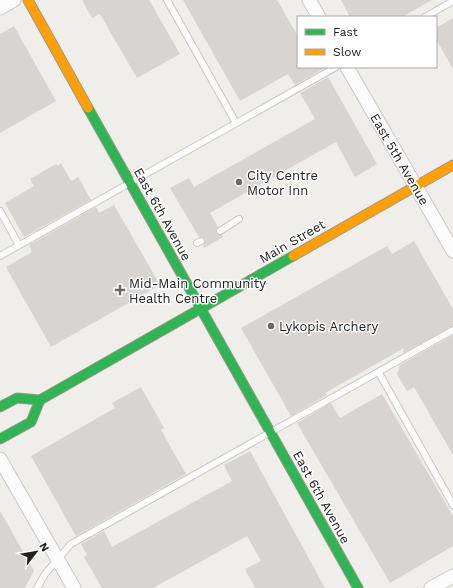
<svg xmlns="http://www.w3.org/2000/svg" width="453" height="588" font-family="'Work Sans',sans-serif">
<style>
.building{fill:#d7d4d2}
.lines{fill:none;stroke-linecap:round;stroke-linejoin:round}
.lane-casing{stroke:#c9c8c7;stroke-width:8}
.street-casing{stroke:#c9c8c7;stroke-width:15}
.fast-casing{stroke:#999a82;stroke-width:11}
.slow-casing{stroke:#999a82;stroke-width:11}
.lane{stroke:#fdfcfc;stroke-width:6}
.street{stroke:#fdfcfc;stroke-width:13}
.fast{stroke:#30b455;stroke-width:9}
.slow{stroke:#ff9f0a;stroke-width:9}
.poi-dot{fill:#6a6968;stroke:#fff;stroke-width:1.5}
.labels{text-anchor:middle;stroke-width:3;stroke-linejoin:round;paint-order:stroke}
.street-label{font-size:13px;fill:#222;stroke:#fff}
.poi-label{font-size:13px;fill:#222;stroke:#fff;text-anchor:start}
</style>
<rect width="100%" height="100%" fill="#f0eeeb"/>
<g class="building">
<path d="M82,0H149L180,54L137,78L100,14L92,18Z"/>
<path d="M183,0H277L298,36V67H322L323,69L295,85L288,74L240,101Z"/>
<path d="M341,0H432L402,17H350Z"/>
<path d="M453,18V69L436,39V28Z"/>
<path d="M14,26L56,101L0,133V34Z"/>
<path d="M328,77L377,164L355,177L336,142L210,213L218,227L216,229V233L218,235H222L223,237L204,248L203,245L205,242V239L202,237H199L170,188L189,178L194,187L315,119L300,93Z"/>
<path d="M61,163L71,181L78,177L91,200L24,237L5,203L34,186L30,179L56,164L58,166Z"/>
<path d="M114,205L160,285L51,347L6,267L32,252L29,245L96,207L99,213Z"/>
<path d="M414,241L453,309V326L403,353L404,348L325,393L327,395L291,416L241,328L387,246L392,254Z"/>
<path d="M453,335V455L414,387L407,391L397,374L400,365Z"/>
<path d="M141,387L164,428L161,430L186,474L76,536L31,456L115,408L112,403Z"/>
<path d="M382,394L453,516V546L390,583L297,423L331,403L340,418Z"/>
<path d="M250,451L325,588H255L245,569L261,561L247,536L153,588H102L84,557L87,555L81,544L104,531L112,547L232,481L224,465Z"/>
<path d="M0,511L34,571L25,588H0Z"/>
</g>
<g class="lines">
<defs>
<g id="lane">
<path d="M167,0L236,123"/>
<path d="M425,17L453,1"/>
<path d="M0,211L19,245"/>
<path d="M220,231L239,219"/>
<path d="M197,243L201,241"/>
<path d="M0,256L336,67"/>
<path d="M379,373L453,505"/>
<path d="M37,588L45,574L71,544L453,330"/>
</g>
<g id="street">
<path d="M309,0L319,17"/>
<path d="M0,8L14,0"/>
<path d="M347,67L453,251"/>
<path d="M0,459L74,588"/>
<path d="M431,588L453,576"/>
</g>
<g id="fast">
<path d="M88,108L358,588"/>
<path d="M0,407L17,398L40,400L293,256"/>
<path d="M0,439L31,422L40,400"/>
</g>
<g id="slow">
<path d="M28,0L88,108"/>
<path d="M293,256L453,165"/>
</g>
</defs>
<use href="#lane" class="lane-casing"/>
<use href="#street" class="street-casing"/>
<use href="#fast" class="fast-casing"/>
<use href="#slow" class="slow-casing"/>
<use href="#lane" class="lane"/>
<use href="#street" class="street"/>
<use href="#fast" class="fast"/>
<use href="#slow" class="slow"/>
</g>
<g class="poi-dot">
<circle cx="239" cy="182" r="4"/>
<path d="M118 284h4v4h4v4h-4v4h-4v-4h-4v-4h4z"/>
<circle cx="271" cy="326" r="4"/>
</g>
<g class="labels">
<g class="street-label">
<text transform="translate(400 159) rotate(60)" y="5">East 5th Avenue</text>
<text transform="translate(163 214) rotate(61)" y="5">East 6th Avenue</text>
<text transform="translate(292 241) rotate(-30)" y="5">Main Street</text>
<text transform="translate(322 497) rotate(61)" y="5">East 6th Avenue</text>
</g>
<g class="poi-label">
<text x="247" y="180">City Centre<tspan x="247" dy="15">Motor Inn</tspan></text>
<text x="129" y="288">Mid-Main Community<tspan x="129" dy="15">Health Centre</tspan></text>
<text x="279" y="331">Lykopis Archery</text>
</g>
</g>
<rect x="297" y="16" width="140" height="52" fill="#ffffff" stroke="#a7a7a7"/>
<rect x="305" y="29" width="20" height="6" fill="#30b455" stroke="#a7a7a7"/>
<text x="333" y="36" font-size="12" fill="#222222">Fast</text>
<rect x="305" y="49" width="20" height="6" fill="#ff9f0a" stroke="#a7a7a7"/>
<text x="333" y="56" font-size="12" fill="#222222">Slow</text>
<g transform="translate(36 552) rotate(59)" stroke="#ffffff" stroke-width="3" paint-order="stroke">
<path d="M0-3L7 15L0 10L-7 15Z" fill="#222222"/>
<text y="-6" font-size="11" font-weight="bold" text-anchor="middle" fill="#222222">N</text>
</g>
</svg>
